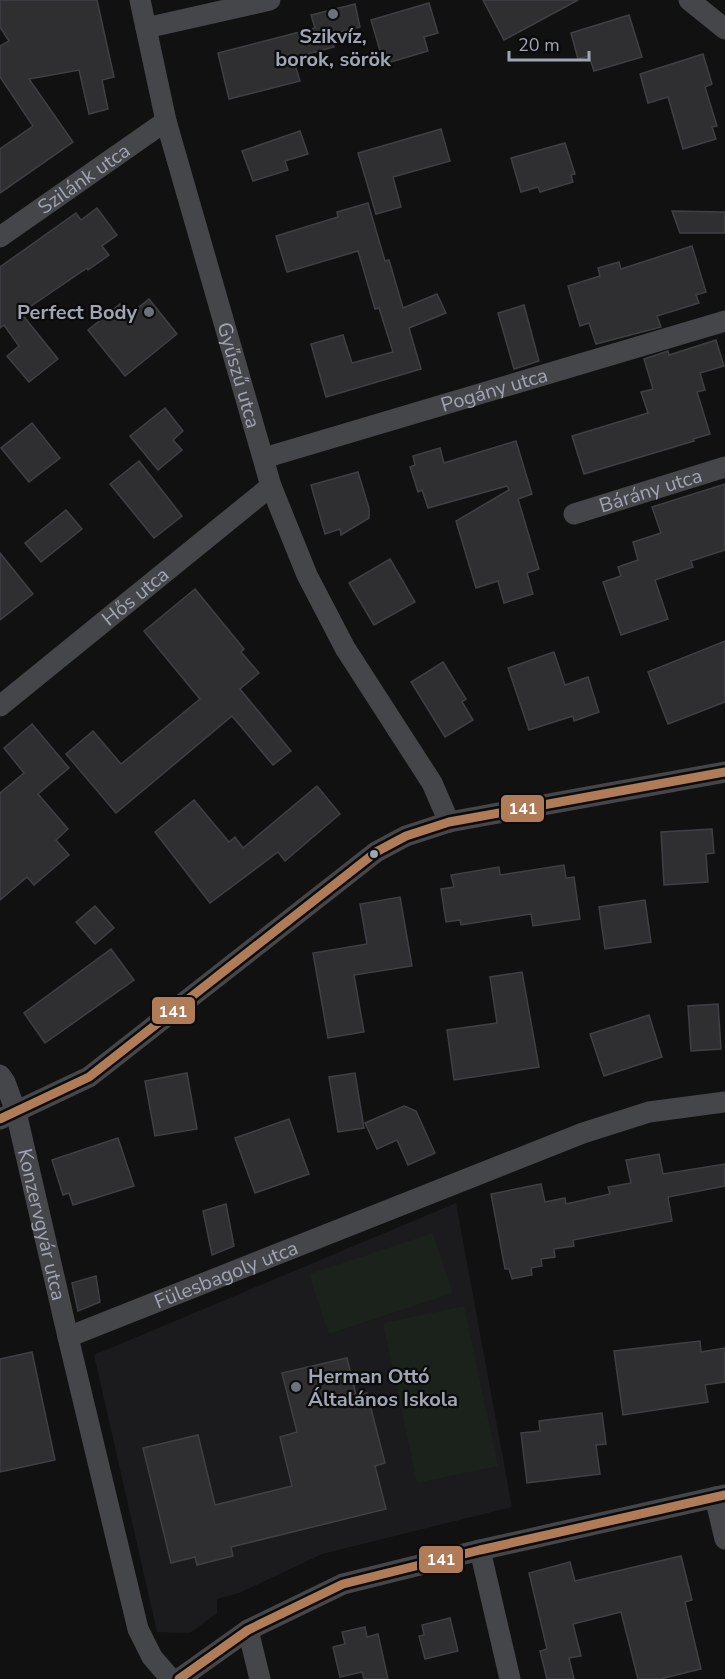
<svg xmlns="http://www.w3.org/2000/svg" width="725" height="1679" font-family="'Nunito Sans',sans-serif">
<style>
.built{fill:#1b1b1d}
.green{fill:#1b211b}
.building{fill:#2f2f31;stroke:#3f4045;stroke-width:1.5}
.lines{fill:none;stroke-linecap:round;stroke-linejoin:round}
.street{stroke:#45464a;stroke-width:21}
.bus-1-casing{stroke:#0b0b0c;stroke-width:14}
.bus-1{stroke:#b07c57;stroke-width:9}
.poi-dot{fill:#6e717b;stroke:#0b0b0c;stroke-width:2}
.bus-dot{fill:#a0a5b4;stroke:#0b0b0c;stroke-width:2}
.labels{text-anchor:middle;stroke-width:4.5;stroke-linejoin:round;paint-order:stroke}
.poi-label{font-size:20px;font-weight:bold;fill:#a0a5b4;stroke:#0b0b0c}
.street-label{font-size:20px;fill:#a0a5b4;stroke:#0b0b0c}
.line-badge{stroke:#0b0b0c;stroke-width:2}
.badge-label{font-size:16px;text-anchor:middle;font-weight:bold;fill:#fff}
</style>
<rect width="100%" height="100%" fill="#111"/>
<path class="built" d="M456,1203L512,1507L322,1554L239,1593L217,1599V1613L190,1633L157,1632L94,1355Z"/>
<g class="green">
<path d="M433,1233L453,1293L329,1334L309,1274Z"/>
<path d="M464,1306L498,1466L417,1483L383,1323Z"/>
</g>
<g class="building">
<path d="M0,0H97L114,77L102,80L108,109L89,114L79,70L29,79L73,142L0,193V149L33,126L0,77V46L9,41L0,27Z"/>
<path d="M483,0H578L504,40Z"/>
<path d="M429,3L438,33L424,37L428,51L384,64L371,20Z"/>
<path d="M355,4L360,27L331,34L334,47L293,58L300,81L229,99L218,53L315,28L311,15Z"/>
<path d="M629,15L642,57L594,71L589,56L578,59L571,33Z"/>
<path d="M703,54L712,84L705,87L717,126L712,127L716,139L683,149L668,97L648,103L640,74Z"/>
<path d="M441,129L450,161L393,177L401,207L376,214L358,153Z"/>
<path d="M300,131L308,154L285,161L288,170L253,181L242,151Z"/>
<path d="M565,143L575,174L571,175L573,182L540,192L538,187L521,192L511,158Z"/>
<path d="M368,203L385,261L389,260L403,308L437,294L446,313L409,328L421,369L326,397L311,344L343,335L352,363L393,352L379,308L375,309L358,251L287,272L276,236L338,217L337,212Z"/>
<path d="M97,208L117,235L102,246L109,255L88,270L87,268L21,313L58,359L29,382L7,356L19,346L4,325L0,328V267L76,213L81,220Z"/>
<path d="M672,211L725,212V233H680Z"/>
<path d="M692,246L706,292L696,295L699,303L657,316L661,327L596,344L589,323L580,326L568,286L600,276L598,268L619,262L621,269Z"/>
<path d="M149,299L177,334L125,376L88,330L120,304L129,315Z"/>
<path d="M524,305L539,361L514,369L498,313Z"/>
<path d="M716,340L724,366L700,373L705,390L697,392L710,434L693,439L694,441L584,474L572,436L648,413L641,392L653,389L644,359L668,351L669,355Z"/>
<path d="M165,408L183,431L173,440L182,450L158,470L130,436Z"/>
<path d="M32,423L60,458L29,482L1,448Z"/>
<path d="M516,441L532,494L518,499L539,569L527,573L533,594L504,603L498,581L476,588L456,521L509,490L507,486L428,508L422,490L418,492L410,467L415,465L413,456L440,448L444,463Z"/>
<path d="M139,461L182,516L154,538L110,484Z"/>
<path d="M358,472L369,508V518L341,535L340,529L325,534L311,485Z"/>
<path d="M725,484V550L691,561L693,567L655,580L668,619L621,635L603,582L621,576L618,567L638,560L633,542L661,533L652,507Z"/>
<path d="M66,510L82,529L41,562L25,543Z"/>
<path d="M0,553L33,594L0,620Z"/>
<path d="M390,559L415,602L374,625L349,583Z"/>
<path d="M195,589L244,649L241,652L259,673L240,689L291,751L273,765L232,716L116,813L66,754L93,731L121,764L200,699L144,631Z"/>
<path d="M725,641V702L668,724L648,672Z"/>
<path d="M554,652L565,685L588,677L599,712L574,721L573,716L529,730L508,668Z"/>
<path d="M443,662L466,699L462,702L473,720L445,737L411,682Z"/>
<path d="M32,724L69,768L38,794L68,829L56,840L69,855L34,885L27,877L0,900V793L24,773L4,748Z"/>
<path d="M317,786L340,814L285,861L278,852L210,903L155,832L194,800L229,842L235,837L243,848Z"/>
<path d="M712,829L714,853L706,854L708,882L664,885L661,832Z"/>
<path d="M564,865L566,878L574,877L580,919L533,926L531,914L461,925L460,920L446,922L441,889L454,887L451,875L499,867L500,875Z"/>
<path d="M400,897L412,966L354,975L364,1032L328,1038L313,953L367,944L360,904Z"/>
<path d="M645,900L651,942L605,949L599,907Z"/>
<path d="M95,906L114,928L95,944L76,922Z"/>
<path d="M111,949L134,980L45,1043L24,1013Z"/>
<path d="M522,972L539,1067L454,1080L447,1030L497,1023L490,977Z"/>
<path d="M718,1004L721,1049L691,1051L688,1006Z"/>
<path d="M649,1015L662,1057L604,1076L590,1034Z"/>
<path d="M187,1073L197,1129L155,1136L145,1081Z"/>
<path d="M355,1073L364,1128L338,1132L329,1077Z"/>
<path d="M404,1106L416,1111L435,1153L408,1165L397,1140L377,1149L365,1123Z"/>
<path d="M289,1119L309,1174L255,1193L235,1138Z"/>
<path d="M118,1138L134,1186L73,1205L69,1193L63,1195L52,1160Z"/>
<path d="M659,1154L663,1174L725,1164V1186L668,1197L672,1221L573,1240L574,1246L554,1249L555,1257L541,1259L542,1266L531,1268L532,1275L512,1279L509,1269H505L491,1194L541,1184L545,1202L565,1198L566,1204L610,1194L608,1187L631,1183L626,1160Z"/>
<path d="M226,1204L234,1246L212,1255L203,1211Z"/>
<path d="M96,1276L100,1302L78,1311L72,1283Z"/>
<path d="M700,1341L701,1352L725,1348V1382L705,1385L708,1402L623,1415L614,1351Z"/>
<path d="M32,1352L55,1460L0,1472V1359Z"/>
<path d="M347,1358L356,1395L367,1393L385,1463L375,1466L386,1509L231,1547L233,1556L197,1565L195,1557L171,1563L143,1448L198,1435L215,1505L292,1486L280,1437L297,1432L282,1373Z"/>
<path d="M602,1413L606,1444L596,1445L600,1474L527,1483L521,1433L540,1431L539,1421Z"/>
<path d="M681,1556L692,1600L685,1602L701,1669L660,1679H638L621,1612L573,1624L581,1656L569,1658L574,1679H547L540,1651L547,1649L529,1573L570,1562L575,1581Z"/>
<path d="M450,1618L458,1651L425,1659L419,1636L424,1635L422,1625Z"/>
<path d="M365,1627L367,1637L378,1634L388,1679H364L362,1672L340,1677L333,1647L345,1644L342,1632Z"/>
</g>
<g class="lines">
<g class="street">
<path id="s1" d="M140,0L166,121L271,486L307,575L345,648L432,783L449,822"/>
<path d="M689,0L725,29"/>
<path d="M146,28L270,0"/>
<path id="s2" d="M0,237L166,121"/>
<path id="s3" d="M264,458L725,321"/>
<path id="s4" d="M574,514L725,467"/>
<path id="s5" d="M0,706L271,486"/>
<path id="s6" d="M0,1075L5,1082L16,1112L68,1337L138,1629L152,1657L171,1679"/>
<path d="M0,1119L89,1077L376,852L406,836L449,822L725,772"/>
<path id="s7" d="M68,1337L583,1133L649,1112L725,1102"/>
<path d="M715,1497L725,1539"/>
<path d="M480,1550L510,1679"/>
<path d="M248,1630L260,1679"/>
<path d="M179,1679L248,1630L343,1584L480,1550L725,1495"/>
</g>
<defs>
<g id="bus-1">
<path d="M0,1119L89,1077L376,852L406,836L449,822L725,772"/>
<path d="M179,1679L248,1630L343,1584L480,1550L725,1495"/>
</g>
</defs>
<use href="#bus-1" class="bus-1-casing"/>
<use href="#bus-1" class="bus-1"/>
</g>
<g class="poi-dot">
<circle cx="333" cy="14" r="6"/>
<circle cx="149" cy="312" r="6"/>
<circle cx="296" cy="1387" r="6"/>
</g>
<circle class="bus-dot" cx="374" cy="854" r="5"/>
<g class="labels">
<g class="poi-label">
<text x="333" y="43">Szikvíz,<tspan x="333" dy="23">borok, sörök</tspan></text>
<text x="137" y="319" text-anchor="end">Perfect Body</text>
<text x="308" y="1383" text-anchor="start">Herman Ottó<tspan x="308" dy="23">Általános Iskola</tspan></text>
</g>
<g class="street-label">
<text dy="7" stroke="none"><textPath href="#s2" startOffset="102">Szilánk utca</textPath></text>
<text dy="7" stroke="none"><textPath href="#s1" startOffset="388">Gyűszű utca</textPath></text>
<text dy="7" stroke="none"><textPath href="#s3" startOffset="240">Pogány utca</textPath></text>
<text dy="7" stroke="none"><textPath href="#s4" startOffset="80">Bárány utca</textPath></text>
<text dy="7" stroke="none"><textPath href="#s5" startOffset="174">Hős utca</textPath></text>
<text dy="7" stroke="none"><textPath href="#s6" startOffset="156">Konzervgyár utca</textPath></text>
<text dy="7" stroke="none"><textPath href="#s7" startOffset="170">Fülesbagoly utca</textPath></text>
</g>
</g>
<g class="line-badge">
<rect x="500" y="794" width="45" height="29" rx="6" fill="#b07c57"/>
<rect x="151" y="996" width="45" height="29" rx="6" fill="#b07c57"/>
<rect x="418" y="1545" width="46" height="29" rx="6" fill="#b07c57"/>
</g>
<g class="badge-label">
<text x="523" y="814">141</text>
<text x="173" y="1017">141</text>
<text x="441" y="1565">141</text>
</g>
<path d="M509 51v9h80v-9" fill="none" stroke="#a0a5b4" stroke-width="3"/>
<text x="518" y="51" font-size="18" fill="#a0a5b4" stroke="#0b0b0c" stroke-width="4.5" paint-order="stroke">20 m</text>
</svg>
